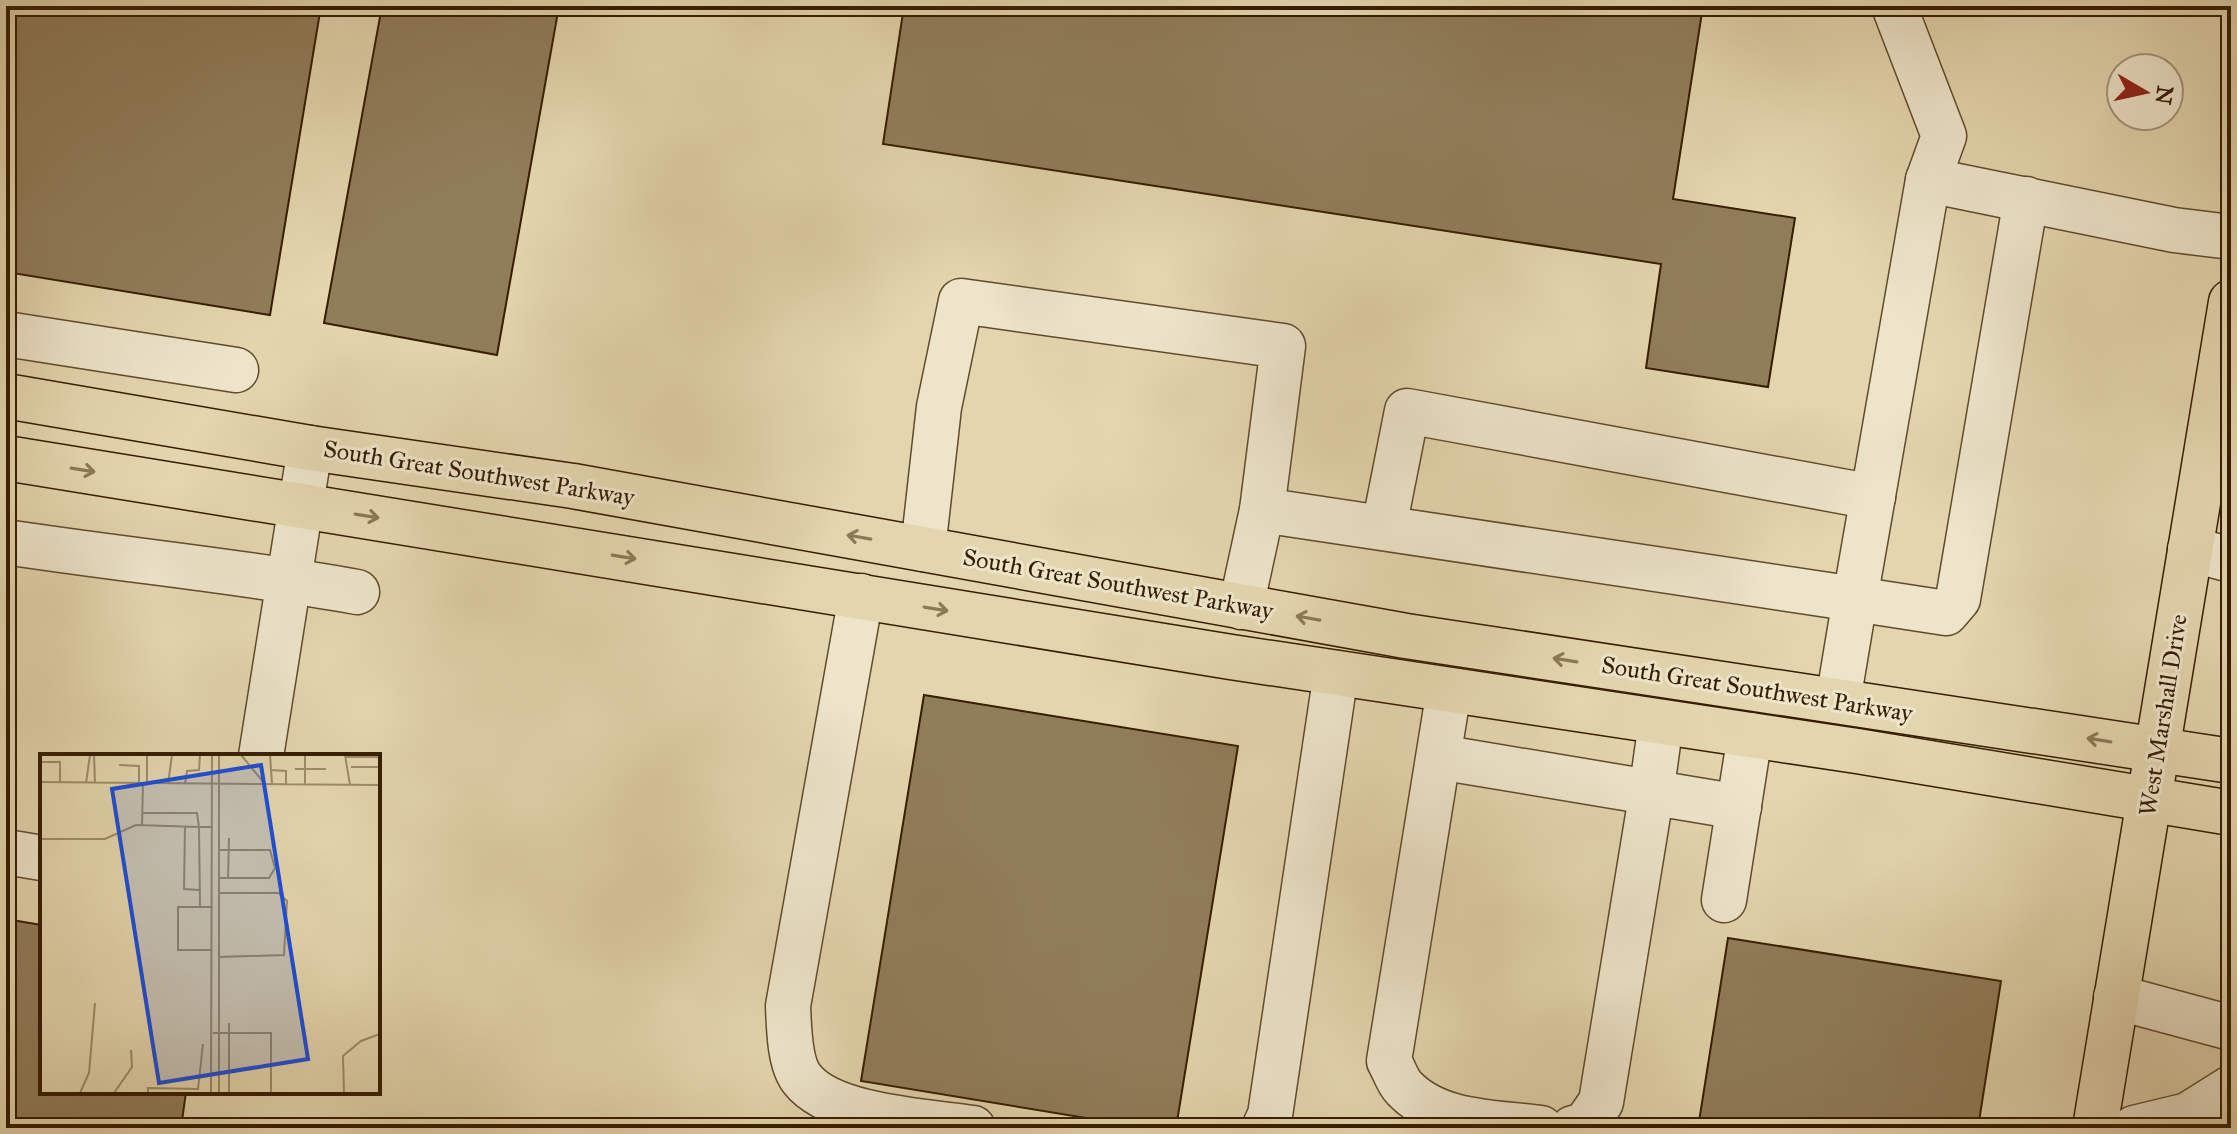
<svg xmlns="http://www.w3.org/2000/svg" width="2237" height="1134" font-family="'IM FELL Great Primer',serif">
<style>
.building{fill:#907d5a;stroke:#361d01;stroke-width:2}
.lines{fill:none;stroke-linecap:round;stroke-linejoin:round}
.minor-casing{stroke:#614b2c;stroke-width:47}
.major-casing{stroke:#361d01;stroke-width:47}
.minor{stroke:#ede4ca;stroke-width:44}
.major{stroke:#e3d5ad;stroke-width:44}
.oneway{stroke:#8c7957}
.labels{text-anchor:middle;stroke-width:6;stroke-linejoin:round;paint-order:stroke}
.street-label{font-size:24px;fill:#361d01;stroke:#ede4ca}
.inset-road{fill:none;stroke:#9e8b68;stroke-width:2}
.view{fill:#1d4ed8;fill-opacity:0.15;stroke:#1d4ed8;stroke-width:4}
.inset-edge{fill:none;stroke:#361d01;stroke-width:4}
</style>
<rect width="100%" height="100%" fill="#e3d5ad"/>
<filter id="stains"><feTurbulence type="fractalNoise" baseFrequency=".0025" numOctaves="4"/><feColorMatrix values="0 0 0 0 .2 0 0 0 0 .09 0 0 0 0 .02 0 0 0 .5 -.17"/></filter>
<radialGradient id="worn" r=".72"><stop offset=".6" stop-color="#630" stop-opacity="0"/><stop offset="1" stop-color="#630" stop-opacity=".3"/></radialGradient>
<g class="building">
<path d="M6,6H321L270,315L6,272Z"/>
<path d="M382,6H559L497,355L324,323Z"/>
<path d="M904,6H1703L1673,199L1795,218L1768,387L1646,368L1661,264L883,144Z"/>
<path d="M924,695L1238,746L1176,1128H1147L861,1081Z"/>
<path d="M6,919L42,925V1092H186L181,1128H6Z"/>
<path d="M1728,938L2001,981L1978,1128H1698Z"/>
</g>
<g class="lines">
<defs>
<g id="minor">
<path d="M1894,6L1944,136L1928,180L1855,599L1946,613L1958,599L2026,199"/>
<path d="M1928,180L2174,230L2231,237"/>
<path d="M6,334L236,370"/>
<path d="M1262,510L1855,599L1838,701"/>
<path d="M1384,527L1407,411L1873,497"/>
<path d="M6,542C123,560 241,571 357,592"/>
<path d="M923,549L939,407L961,301L1283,346L1262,510L1241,607"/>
<path d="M2190,549L2231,560"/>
<path d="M861,596L788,1006C789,1026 789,1063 802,1079C831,1117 926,1121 973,1128"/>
<path d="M1449,690L1389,1061C1394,1069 1397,1081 1404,1088C1438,1124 1495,1122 1541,1128"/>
<path d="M261,756L310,448"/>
<path d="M1439,757L1739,807"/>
<path d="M6,852L42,858"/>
<path d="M1724,900L1750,735"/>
<path d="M2116,997L2231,1028"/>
<path d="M1264,1128L1270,1115L1336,673"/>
<path d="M1573,1128L1585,1125L1601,1102L1649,809L1661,722"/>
<path d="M2134,1128L2188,1115L2231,1088"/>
</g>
<g id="major">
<path d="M6,396L310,448L573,486L1406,636L2231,761"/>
<path d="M6,458L1231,657L1857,751L2231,813"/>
<path d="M2095,1128L2231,302"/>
</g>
</defs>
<use href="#minor" class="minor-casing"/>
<use href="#major" class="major-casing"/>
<use href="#minor" class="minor"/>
<use href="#major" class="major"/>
</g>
<defs><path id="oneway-shaft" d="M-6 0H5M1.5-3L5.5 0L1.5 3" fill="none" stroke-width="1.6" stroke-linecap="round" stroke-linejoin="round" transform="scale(2)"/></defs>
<g class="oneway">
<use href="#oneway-shaft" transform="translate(83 470) rotate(9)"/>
<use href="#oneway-shaft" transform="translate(367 516) rotate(9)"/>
<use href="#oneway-shaft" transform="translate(859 537) rotate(-170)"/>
<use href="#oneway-shaft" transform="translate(624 557) rotate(9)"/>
<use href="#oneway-shaft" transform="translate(936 609) rotate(9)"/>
<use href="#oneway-shaft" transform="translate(1308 618) rotate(-170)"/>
<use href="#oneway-shaft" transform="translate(1565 660) rotate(-171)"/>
<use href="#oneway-shaft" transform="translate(2099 740) rotate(-171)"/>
</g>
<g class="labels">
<g class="street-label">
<text transform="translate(479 473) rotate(9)" y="8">South Great Southwest Parkway</text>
<text transform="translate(1118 584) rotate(10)" y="8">South Great Southwest Parkway</text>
<text transform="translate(1757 689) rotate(9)" y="8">South Great Southwest Parkway</text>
<text transform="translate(2163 715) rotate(-81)" y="8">West Marshall Drive</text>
</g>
</g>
<g transform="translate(40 754)">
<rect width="340" height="340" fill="#e3d5ad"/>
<path class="inset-road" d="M54,1L55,29M107,1V29M201,1L225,30M230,1L232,30M305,1L310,31M305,3H340M0,8H20V29M79,11L99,12V29M311,13H340M255,15H286M231,16L246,17V30M0,28L340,31M46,29L50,1M128,30L132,1M145,30L147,17L159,16L160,1M265,31V1M102,72L103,29M145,72L144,135L159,136M0,85H65L96,71L159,73L157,59H103M179,96H230L235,114L229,124H179M188,124L189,84M160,152L159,73H173M172,196H138V153H173M179,203L244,201L247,147L239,139H179M189,269V339M173,279H231V339M40,339L49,319L55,249M74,339L92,313L91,296M108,339V334L158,335L163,290M171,339L172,1M179,339V1M304,339L303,302L321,287L340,280"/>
<path class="view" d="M221,11L268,305L119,329L72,35Z"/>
<rect width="340" height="340" class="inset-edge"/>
</g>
<rect width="2237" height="1134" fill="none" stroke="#e3d5ad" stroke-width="32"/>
<rect x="8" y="8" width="2221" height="1118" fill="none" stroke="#361d01" stroke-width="4"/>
<rect x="16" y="16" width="2205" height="1102" fill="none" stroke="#361d01" stroke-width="2"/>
<g transform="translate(2145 92) rotate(99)"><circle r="38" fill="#ede4ca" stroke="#a4947a" stroke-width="2"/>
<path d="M0-6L14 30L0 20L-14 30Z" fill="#8f2418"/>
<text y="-12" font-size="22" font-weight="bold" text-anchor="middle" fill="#361d01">N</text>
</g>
<rect width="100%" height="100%" filter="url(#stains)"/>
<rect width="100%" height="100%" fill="url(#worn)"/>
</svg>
